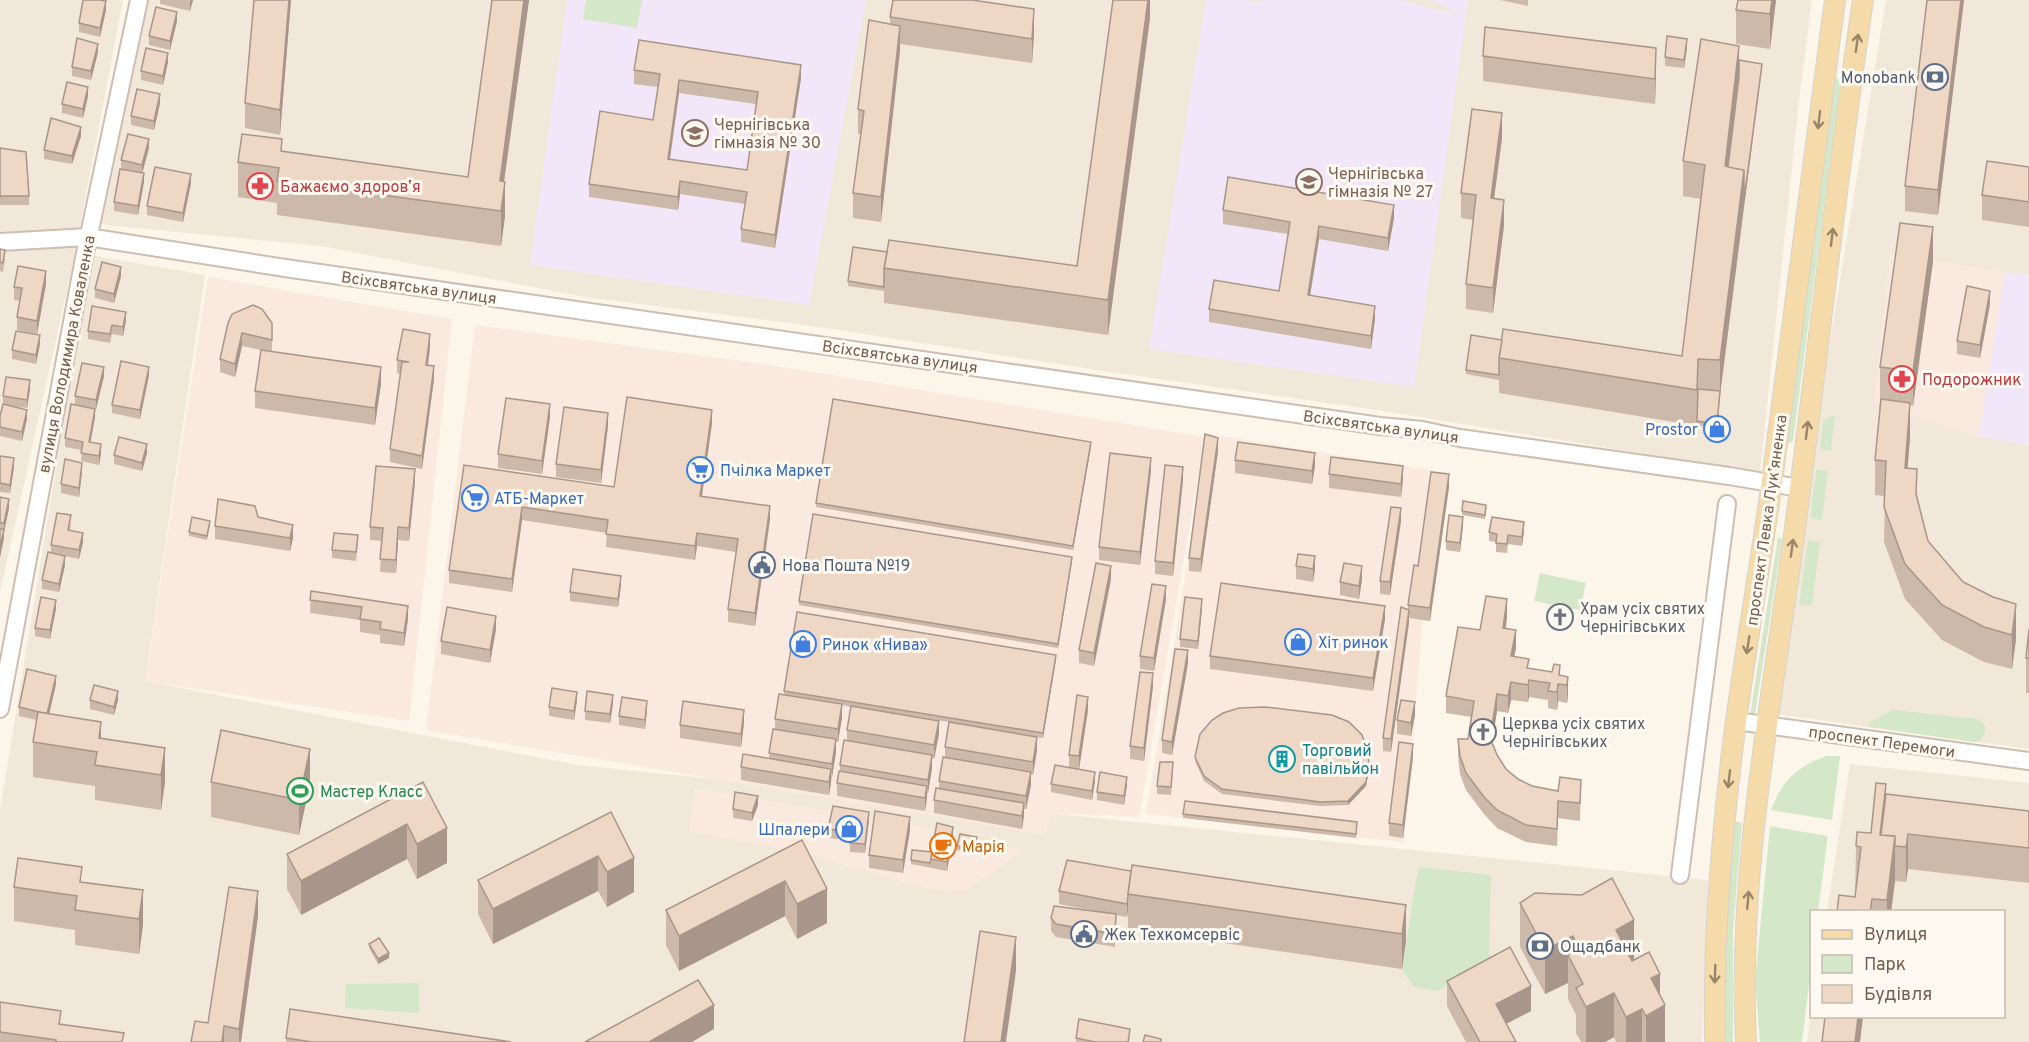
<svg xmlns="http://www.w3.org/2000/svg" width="2029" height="1042" font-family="Overpass,sans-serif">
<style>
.residential{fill:#f2e8d9}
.commercial{fill:#fae9df}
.education{fill:#f2e7f8}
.green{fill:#d4e8c9}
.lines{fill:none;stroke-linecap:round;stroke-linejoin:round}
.minor-casing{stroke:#cdbeb1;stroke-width:20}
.major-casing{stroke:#d8d2ce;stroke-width:22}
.minor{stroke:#fff;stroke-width:16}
.major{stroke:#f4dba9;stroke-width:20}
.wall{fill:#cdb9a9;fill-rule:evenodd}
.shaded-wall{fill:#a79689}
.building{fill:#eed7c4;stroke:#a79689;stroke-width:1.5;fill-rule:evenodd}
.oneway{stroke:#9a846a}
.labels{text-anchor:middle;stroke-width:6;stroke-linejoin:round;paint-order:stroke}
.service-label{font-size:16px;fill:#4e5e75;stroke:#fef9f1;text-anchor:start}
.education-label{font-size:16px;fill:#785e54;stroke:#fef9f1;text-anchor:start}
.health-label{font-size:16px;fill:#be3a42;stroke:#fef9f1;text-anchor:start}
.street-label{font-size:16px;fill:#745e4f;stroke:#fef9f1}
.shop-label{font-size:16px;fill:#366cbe;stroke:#fef9f1;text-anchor:start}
.worship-label{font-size:16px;fill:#5b616d;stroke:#fef9f1;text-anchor:start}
.culture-label{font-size:16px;fill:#0d838f;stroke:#fef9f1;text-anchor:start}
.leisure-label{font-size:16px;fill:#27864d;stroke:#fef9f1;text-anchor:start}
.food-label{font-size:16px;fill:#c56008;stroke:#fef9f1;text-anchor:start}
</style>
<rect width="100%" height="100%" fill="#fbf5ea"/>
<g class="residential">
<path d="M0,0H123L72,267L0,592Z"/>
<path d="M144,0H1812L1799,100L1760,473L1384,411L1103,371L812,326L585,297L321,246L96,224Z"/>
<path d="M1886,0H2029V749L1769,713Z"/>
<path d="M91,255L205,275L145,681L577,765L1708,880L1702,1042H0V810Z"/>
<path d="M1850,764L2029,783V1042H1807L1811,1015L1812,1016H2004V912L1827,911Z"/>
</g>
<g class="commercial">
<path d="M1890,254L2005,272L1979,437L1874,402Z"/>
<path d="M208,277L452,319L409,721L145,681Z"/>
<path d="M475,325L776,366L1205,437L1139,817L1050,813L1046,835L426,730Z"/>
<path d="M1209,434L1435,471L1404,842L1146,814Z"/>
<path d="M694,788L961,834V837L1023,851L964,891L925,888L802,853L689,831Z"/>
</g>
<g class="education">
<path d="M567,0H866L809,305L530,265Z"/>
<path d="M1206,0H1244L1261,2L1262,0H1399L1461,15L1431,0H1468L1414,387L1149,349Z"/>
<path d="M2005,272L2029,275V445L1979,437Z"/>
</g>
<g class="green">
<path d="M586,0H642L637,28L583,19Z"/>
<path d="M1836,77L1839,80L1840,84L1793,441L1787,444L1833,80Z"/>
<path d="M1832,416H1835L1831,451L1820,449L1823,421Z"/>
<path d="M1816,469L1828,471L1822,520L1810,518Z"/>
<path d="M1778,537L1781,538L1782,541L1755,714L1754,717L1750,716Z"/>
<path d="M1808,540L1820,542L1812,606L1799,604Z"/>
<path d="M1540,573L1586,583L1580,610L1534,601Z"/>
<path d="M1893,710L1978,719C1988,725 1987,733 1980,741L1973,742L1869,727L1870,722Z"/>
<path d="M1827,756H1840L1832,820L1771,810C1782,781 1798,765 1827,756Z"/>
<path d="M1735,821L1742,823L1733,930V1042H1725C1722,969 1725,894 1735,821Z"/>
<path d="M1770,826L1828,836L1818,911L1812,912L1811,968L1802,1042H1760L1755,981Z"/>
<path d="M1420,867L1491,875L1489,962L1437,991L1413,986L1402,969L1416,880Z"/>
<path d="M419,983V1013L345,1008L346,984Z"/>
</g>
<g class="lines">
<defs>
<g id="minor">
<path d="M0,242L88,237L285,268L1380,426L1422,430L1460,438L1729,476L1800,488"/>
<path d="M0,709L84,258L139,0"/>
<path d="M1736,721L2029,761"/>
<path d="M1680,875L1727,504"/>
</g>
<g id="major">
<path d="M1715,1042C1713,935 1722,827 1736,721C1747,641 1761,561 1772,481C1794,321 1813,160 1835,0"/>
<path d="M1746,1042C1737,870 1773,698 1795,528C1818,352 1837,176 1863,0"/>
</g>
</defs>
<use href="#minor" class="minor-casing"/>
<use href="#major" class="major-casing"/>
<use href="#minor" class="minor"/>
<use href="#major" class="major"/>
</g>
<g class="wall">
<path d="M160,0H193L190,11L160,4Z"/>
<path d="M291,0L280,135L245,128V103Z"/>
<path d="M492,0H529L504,182L505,216L501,246L277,215V203L238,197V162L282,151L468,177Z"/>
<path d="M1150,0V18L1108,335L884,303V291L848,286V281L887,252L1077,266Z"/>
<path d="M1500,0H1528V6Z"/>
<path d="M1738,0H1776L1770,49L1736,44V10Z"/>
<path d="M1927,0H1964L1938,215L1905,211V186Z"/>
<path d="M106,10L100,37L79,32V23Z"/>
<path d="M890,17L1034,34L1032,63L900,44L881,222L853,218V193L861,135L858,134V109L890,24Z"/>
<path d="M177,21L170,50L149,45V36Z"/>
<path d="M1687,48L1684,68L1665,66V57Z"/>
<path d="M98,52L91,80L72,76V67Z"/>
<path d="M1483,56L1656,73L1655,104L1483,81Z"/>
<path d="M1739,60L1762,68L1720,395L1717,429L1499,393V380L1466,374V370L1502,340L1682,356L1701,199L1683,196V161Z"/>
<path d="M168,62L163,85L141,80V71Z"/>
<path d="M634,70L801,78L775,248L741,242V229L745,204L680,194L678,210L589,197V184L653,120L658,87L634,84ZM679,93L756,104L747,170L670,159Z"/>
<path d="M88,96L83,118L62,113V104Z"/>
<path d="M160,103L154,130L131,125V116Z"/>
<path d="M81,136L72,164L44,159V150Z"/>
<path d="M1502,138L1494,198L1504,225L1493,313L1466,309V284L1474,220L1461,218V193Z"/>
<path d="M0,148L29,196V205H0Z"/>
<path d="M149,148L142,173L144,182L138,215L114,211V202L121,169V160Z"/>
<path d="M2029,167V227L1982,220V195Z"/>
<path d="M191,183L183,222L147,215V206Z"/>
<path d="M1223,210L1394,218L1388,251L1319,239L1310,296L1375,319L1371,349L1209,322V309L1279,291L1288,234L1223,224Z"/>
<path d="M0,249L5,259L3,272L0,271Z"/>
<path d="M1933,262L1913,406L1910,405V437L1907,468L1917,495L1928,541L1963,582L1993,597L2016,639L2012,669L1984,662L1942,640L1905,599L1884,542L1885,496L1875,495V460L1880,400V367Z"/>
<path d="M121,276L114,303L95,298V289Z"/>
<path d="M46,284L37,334L17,330V317L20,301L14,300V287Z"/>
<path d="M1990,304L1980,358L1957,354V341Z"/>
<path d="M126,321L123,336L112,334L110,343L88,339V331Z"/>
<path d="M228,323L272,340V351L381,384L375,425L255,408V391L261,350L242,346L235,377L220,372V359Z"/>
<path d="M40,344L36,364L12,359V350Z"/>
<path d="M430,347L428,366L434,379L422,469L390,462V449L400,374L397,373V360Z"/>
<path d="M149,375L140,419L112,413V405Z"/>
<path d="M104,376L96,409H95V417L90,442L101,453L99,465L81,461L82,450L65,447V438L75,404V396Z"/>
<path d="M30,389L27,408L8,406L27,419L22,441L0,436V416L3,404V396Z"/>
<path d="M550,417L542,474L498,468V454Z"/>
<path d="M712,423L702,496L770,519L755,626L728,622V609L736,552L697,546L695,560L606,547L607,533L522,520L512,592L449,583V570L464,465L614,487Z"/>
<path d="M608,426L601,483L556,477V464Z"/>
<path d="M1091,446L1073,550L816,507V503Z"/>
<path d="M1218,451L1201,572L1189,571V558Z"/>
<path d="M147,453L142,471L114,464V455Z"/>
<path d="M0,456L14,467L10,493L0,492Z"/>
<path d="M1235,460L1315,466L1312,484L1235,473Z"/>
<path d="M1151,471L1140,565L1099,560V547Z"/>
<path d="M82,472L79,497L61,493V484Z"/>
<path d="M1329,474L1403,479L1401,497L1329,488Z"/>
<path d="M1183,480L1173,576L1155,574V561Z"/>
<path d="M415,482L409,541L398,540L396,573L380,572L382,541L370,540V527Z"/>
<path d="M1449,487L1430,621L1409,618L1391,752L1383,751V738L1408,609V605Z"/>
<path d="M0,497L9,508L4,532V538L0,557Z"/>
<path d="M1486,509L1485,519L1462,515V511Z"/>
<path d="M258,517L293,538L290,551L215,539V526Z"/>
<path d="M1401,521L1390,595L1380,594V581Z"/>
<path d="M71,524L70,531L83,542L79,559L65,556V565L59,592L42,589V580L51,553V545Z"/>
<path d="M210,525L207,540L189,536V532Z"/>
<path d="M1463,525L1460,552L1446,550V541Z"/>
<path d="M1524,531L1522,546L1508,544L1507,553L1496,552V542L1489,541V532Z"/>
<path d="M358,544L356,561L332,558V550Z"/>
<path d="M1298,554L1315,569L1313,582L1296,579V566Z"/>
<path d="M1072,561L1058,648L799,605V601Z"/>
<path d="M1111,579L1094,666L1079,663V650Z"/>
<path d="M1362,579L1359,599L1340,595V582Z"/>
<path d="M621,585L618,607L570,601V592Z"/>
<path d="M311,591L408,619L404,646L380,643V635L360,632V620L310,613Z"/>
<path d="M1166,599L1154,671L1140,669V656Z"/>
<path d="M1202,608L1198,649L1180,647V639Z"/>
<path d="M56,609L50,639L35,636V628Z"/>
<path d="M1507,617L1506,629L1516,648L1514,656L1529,668L1568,677V694L1567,703L1558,701L1557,710L1548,708V700L1529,697L1528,702L1511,700L1508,713L1497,711L1492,742L1497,755L1506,769L1518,779L1532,786L1558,791L1581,780L1580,821L1558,818L1557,846L1526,842L1497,828L1484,814L1466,790L1460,774L1458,756V739H1468L1471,717L1446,713V696L1480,630Z"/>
<path d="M1385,619L1373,691L1210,669V656Z"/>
<path d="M496,629L490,663L441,654V641Z"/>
<path d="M2029,629V693H2026V658Z"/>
<path d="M1056,659L1043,738L981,728L1037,750L1033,775L1031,774V785L1026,809H1024V816L1022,829L934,813V800L939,789V781L945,757V747L949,722L912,716L939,734L934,759L932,758V768L928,793H927L925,811L837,796V783L840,771V765L847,741V730L851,707L842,705V717L838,742H836V752L829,795L741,780V767L769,759V753L775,729V719L784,695V691Z"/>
<path d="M1188,663L1172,755L1162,753V740Z"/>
<path d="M56,684L49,714L101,738L165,748V782L161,810L95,800V786L33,777V742L36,720L19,716V707Z"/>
<path d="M1153,686L1144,761L1130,759V746Z"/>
<path d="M90,700H118L114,715L90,709Z"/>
<path d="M577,700L574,720L549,716V707Z"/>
<path d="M613,704L610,723L585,720V711Z"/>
<path d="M647,709L645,729L619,725V716Z"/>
<path d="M1088,710L1079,769L1095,781L1092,800L1051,792V784L1069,767V755Z"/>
<path d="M1415,715L1411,736L1397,734V720Z"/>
<path d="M744,723L741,747L680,738V725Z"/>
<path d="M1195,757L1369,771L1366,786L1348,805L1320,806L1222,794L1204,781L1195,761Z"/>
<path d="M1413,757L1403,838L1389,836V823Z"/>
<path d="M1173,771L1171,795L1157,794V786Z"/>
<path d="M211,782L310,783L299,835L211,817Z"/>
<path d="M423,782L447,863L417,879L407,859L301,915L287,889V854Z"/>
<path d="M1127,785L1124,805L1097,800V792Z"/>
<path d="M1886,794L2029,811V883L1908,869L1906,882L1895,881L1891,912H1837L1855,897L1856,846L1871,833Z"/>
<path d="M758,805L752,821L733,818V809Z"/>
<path d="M611,812L634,892L607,907L598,891L493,944L478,914V880Z"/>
<path d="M1183,814L1357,826L1356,838L1183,818Z"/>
<path d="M869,820L865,853L850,852V840L828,838V829Z"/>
<path d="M910,830L903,873L869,868V855Z"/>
<path d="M953,836L947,871L911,864V860L932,852Z"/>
<path d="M802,840L827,923L797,939L785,916L679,971L666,945V910Z"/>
<path d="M977,842L974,853L957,850V846Z"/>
<path d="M1131,871L1406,905V940L1402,969L1128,929V911L1127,917L1116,915L1115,947L1056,937L1051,931V918L1100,912L1059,904V891Z"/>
<path d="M82,882L143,890V925L139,954L75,945V930L14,921V887Z"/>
<path d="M1520,903L1634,960L1660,996L1665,1042H1616L1614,1037L1605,1042H1581L1576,1033V1015L1568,999V983L1545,994L1520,947Z"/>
<path d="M258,916L241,1042H191L208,1023Z"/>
<path d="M369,944L389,958L378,964L369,948Z"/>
<path d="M1447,981L1531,1011L1506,1024L1516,1042H1466L1447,1006Z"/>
<path d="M0,1002L61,1024L124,1042H0Z"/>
<path d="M286,1038L511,1042H286Z"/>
<path d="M1076,1038H1130L1129,1042H1076Z"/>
</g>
<g class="shaded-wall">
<path d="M191,0H193L190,11V2Z"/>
<path d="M289,0H291L280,135V110Z"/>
<path d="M524,0H529L500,211V181Z"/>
<path d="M1148,0H1150V18L1108,335V300Z"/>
<path d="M1772,0H1776L1770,49V14Z"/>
<path d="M1961,0H1964L1938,215V190Z"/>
<path d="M106,1V10L100,37V28Z"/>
<path d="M1034,9V34L1032,63V39Z"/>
<path d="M177,12V21L170,50V41Z"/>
<path d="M900,26V51L881,222V197Z"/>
<path d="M1687,39V48L1684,68V60Z"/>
<path d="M98,44V52L91,80V71Z"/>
<path d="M1739,46V81L1725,197V166Z"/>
<path d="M1656,48V73L1655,104V79Z"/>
<path d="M168,53V62L163,85V76Z"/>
<path d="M1762,64L1720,395L1717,429L1720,391V360L1744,170Z"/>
<path d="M801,65V78L775,248V235Z"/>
<path d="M679,80V93L668,172V159Z"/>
<path d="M88,87V96L83,118V109Z"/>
<path d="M160,94V103L154,130V121Z"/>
<path d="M1502,113V138L1491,222V198Z"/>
<path d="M81,127V136L72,164V156Z"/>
<path d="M149,139V148L142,174V165Z"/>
<path d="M144,173V182L138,215V206Z"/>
<path d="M191,174V183L183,222V213Z"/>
<path d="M680,181V194L678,210V197Z"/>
<path d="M505,182V216L501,246V211Z"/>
<path d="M1504,200V225L1493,313V288Z"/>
<path d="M1394,205V218L1388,251V238Z"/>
<path d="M1319,226V239L1308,308V295Z"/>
<path d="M1933,227V262L1913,406V371Z"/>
<path d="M121,267V276L114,303V294Z"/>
<path d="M46,271V284L37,334V321Z"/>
<path d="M1990,291V304L1980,358V345Z"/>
<path d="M1375,306V319L1371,349V336Z"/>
<path d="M126,312V321L123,336V327Z"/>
<path d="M242,333V346L235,377V364Z"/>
<path d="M430,334V347L426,378V365Z"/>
<path d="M40,335V344L36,364V355Z"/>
<path d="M1698,359V393L1697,425V390Z"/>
<path d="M434,366V379L422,469V456Z"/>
<path d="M104,367V376L96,409V400Z"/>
<path d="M149,367V375L140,419V410Z"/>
<path d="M381,367V384L375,425V408Z"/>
<path d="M30,380V389L27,408V400Z"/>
<path d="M1910,403V437L1905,503V468Z"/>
<path d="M550,404V417L542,474V461Z"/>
<path d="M95,409V417L89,451V442Z"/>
<path d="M27,410V419L22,441V432Z"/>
<path d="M712,410V423L700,509V496Z"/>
<path d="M608,413V426L601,483V470Z"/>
<path d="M1218,438V451L1201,572V559Z"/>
<path d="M1091,442V446L1073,550V546Z"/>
<path d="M101,444V453L99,465V456Z"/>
<path d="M147,444V453L142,471V463Z"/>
<path d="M1315,453V466L1312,484V471Z"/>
<path d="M14,458V467L10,493V485Z"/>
<path d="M1151,458V471L1140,565V552Z"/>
<path d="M82,463V472L79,497V488Z"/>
<path d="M1403,466V479L1401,497V484Z"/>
<path d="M1183,467V480L1173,576V563Z"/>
<path d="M415,469V482L409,541V528Z"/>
<path d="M1449,474V487L1430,621V608Z"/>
<path d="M9,499V508L4,532V538L0,557V548L4,530V523Z"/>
<path d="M770,506V519L755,626V613Z"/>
<path d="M522,507V520L512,592V579Z"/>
<path d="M1401,508V521L1390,595V582Z"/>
<path d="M1463,517V525L1460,552V543Z"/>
<path d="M1524,522V531L1522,546V537Z"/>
<path d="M293,525V538L290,551V538Z"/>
<path d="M398,527V540L396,573V560Z"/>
<path d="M83,533V542L79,559V550Z"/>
<path d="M697,533V546L695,560V546Z"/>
<path d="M65,556V565L59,592V584Z"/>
<path d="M1315,556V569L1313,582V569Z"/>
<path d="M1072,557V561L1058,648V644Z"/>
<path d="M1111,566V579L1094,666V653Z"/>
<path d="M1362,566V579L1359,599V586Z"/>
<path d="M621,576V585L618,607V599Z"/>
<path d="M1166,586V599L1154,671V658Z"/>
<path d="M1202,599V608L1198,649V641Z"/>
<path d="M1507,599V617L1503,645V628Z"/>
<path d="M56,600V609L50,639V630Z"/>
<path d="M2016,604V639L2012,669V635Z"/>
<path d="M408,606V619L404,646V633Z"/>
<path d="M1385,606V619L1373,691V678Z"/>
<path d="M1409,610V623L1391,752V739Z"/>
<path d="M496,616V629L490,663V650Z"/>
<path d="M1516,630V648L1511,673V656Z"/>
<path d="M1188,650V663L1172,755V742Z"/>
<path d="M1056,655V659L1043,738V733Z"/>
<path d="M1153,673V686L1144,761V748Z"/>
<path d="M56,676V684L47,723V714Z"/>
<path d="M1568,677V694L1567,703V685Z"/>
<path d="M1529,680V697L1528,702V685Z"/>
<path d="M1511,682V700L1508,713V696Z"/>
<path d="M1558,684V701L1557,710V692Z"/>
<path d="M118,691V700L114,715V707Z"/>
<path d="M577,692V700L574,720V711Z"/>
<path d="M1497,694V711L1491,749V732Z"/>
<path d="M613,695V704L610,723V714Z"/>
<path d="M1088,697V710L1079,770V756Z"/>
<path d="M647,701V709L645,729V720Z"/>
<path d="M1415,702V715L1411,736V723Z"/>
<path d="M842,704V717L838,742V729Z"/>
<path d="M744,710V723L741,747V734Z"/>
<path d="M939,721V734L934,759V745Z"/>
<path d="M101,722V756L99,738Z"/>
<path d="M1037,737V750L1033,775V762Z"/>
<path d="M836,739V752L832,777V764Z"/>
<path d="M1413,744V757L1403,838V825Z"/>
<path d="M165,748V782L161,810V775Z"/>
<path d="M310,749V783L299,835V800Z"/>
<path d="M932,755V768L928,793V780Z"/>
<path d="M1369,767L1366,786L1348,805V801Z"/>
<path d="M831,769V783L829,795V782Z"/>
<path d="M1031,772V785L1026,809V796Z"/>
<path d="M1095,772V781L1092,800V791Z"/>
<path d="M1127,777V785L1124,805V796Z"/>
<path d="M1886,784V829L1880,844V835Z"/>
<path d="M927,786V799L925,811V798Z"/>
<path d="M758,796V805L752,821V813Z"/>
<path d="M1024,803V816L1022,829V816Z"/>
<path d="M869,812V820L865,853V844Z"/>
<path d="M910,817V830L903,873V860Z"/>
<path d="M407,824V859L301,915V881Z"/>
<path d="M953,827V836L947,871V862Z"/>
<path d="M447,828V863L417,879V844Z"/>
<path d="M1908,834V869L1906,882V847Z"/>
<path d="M1895,836V881L1891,912H1887V900Z"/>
<path d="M598,856V891L493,944V909Z"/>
<path d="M634,858V892L607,907V872Z"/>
<path d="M785,881V916L679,971V936Z"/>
<path d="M827,889V923L797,939V904Z"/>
<path d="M143,890V925L139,954V919Z"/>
<path d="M258,891V916L241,1042H239V1029Z"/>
<path d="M1128,898V911L1127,917V904Z"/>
<path d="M1406,905V940L1402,969V934Z"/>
<path d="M1634,920V965L1616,930Z"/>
<path d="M1573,936V965L1568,955V983L1545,994V950Z"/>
<path d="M1016,937V971L1006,1042H1001Z"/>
<path d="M389,953V958L378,964V959Z"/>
<path d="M1660,974V1008L1665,1005V1042H1646V1016L1651,978Z"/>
<path d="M1531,986V1011L1496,1029V1004Z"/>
<path d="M1614,993V1037L1605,1042H1586V1007Z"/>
<path d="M714,1005V1029L692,1042H649Z"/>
<path d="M1642,1009V1042H1626V1017Z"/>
<path d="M1858,1017H1863L1860,1042H1855Z"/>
<path d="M224,1026V1042H222Z"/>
</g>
<g class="building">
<path d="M83,0H99L106,1L100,28L79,23Z"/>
<path d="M254,0H289L280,110L245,103Z"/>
<path d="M492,0H524L500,181L505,182L501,211L277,181L279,168L238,162L242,134L282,139L281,151L468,177Z"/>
<path d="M893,0H972L1034,9L1032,39L890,17Z"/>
<path d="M1113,0H1148L1108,300L884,268L889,240L1077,266Z"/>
<path d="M1738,0H1772L1770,14L1736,10Z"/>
<path d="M1927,0H1961L1938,190L1905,186Z"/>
<path d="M156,7L177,12L170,41L149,36Z"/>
<path d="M869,20L900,26L881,197L853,193L864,111L858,109Z"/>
<path d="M1485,27L1656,48L1655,79L1483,56Z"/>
<path d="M1667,36L1687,39L1684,60L1665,57Z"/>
<path d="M77,38L98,44L91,71L72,67Z"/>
<path d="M1701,39L1739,46L1725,166L1744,170L1720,360L1698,359L1697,390L1499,358L1503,329L1682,356L1705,165L1683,161Z"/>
<path d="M639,40L801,65L775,235L741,229L747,192L680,181L678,197L589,184L600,111L653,120L660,74L634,70ZM679,80L758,92L747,170L668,159Z"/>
<path d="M146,48L168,53L163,76L141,71Z"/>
<path d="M1739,60L1762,64L1744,200V170L1728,167L1739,77Z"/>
<path d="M67,82L88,87L83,109L62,104Z"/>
<path d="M137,89L160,94L154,121L131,116Z"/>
<path d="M1472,109L1502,113L1491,198L1504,200L1493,288L1466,284L1476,195L1461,193Z"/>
<path d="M51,118L81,127L72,156L44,150Z"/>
<path d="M128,134L149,139L142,165L121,160Z"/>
<path d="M0,148L26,152L29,196H0Z"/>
<path d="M1987,161L2029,167V202L1982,195Z"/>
<path d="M155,167L191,174L183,213L147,206Z"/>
<path d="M120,169L144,173L138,206L114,202Z"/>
<path d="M1228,177L1394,205L1388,238L1319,226L1308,295L1375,306L1371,336L1209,309L1214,280L1279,291L1290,222L1223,210Z"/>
<path d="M1900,223L1933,227L1913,371L1880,367Z"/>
<path d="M853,247L887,252L884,268V287L848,281Z"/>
<path d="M0,249L5,250L3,263L0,262Z"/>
<path d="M102,262L121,267L114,294L95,289Z"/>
<path d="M18,266L46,271L37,321L17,317L22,288L14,287Z"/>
<path d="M1967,286L1990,291L1980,345L1957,341Z"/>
<path d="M253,305L262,309L272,323V340L242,333L235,364L220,359L228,323L232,314Z"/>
<path d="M92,306L126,312L123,327L112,325L110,334L88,331Z"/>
<path d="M403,329L430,334L426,365L434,366L422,456L390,449L402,362H409L397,360Z"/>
<path d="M16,331L40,335L36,355L12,350Z"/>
<path d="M1471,335L1502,340L1499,358V375L1466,370Z"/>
<path d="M261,350L381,367L375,408L255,391Z"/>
<path d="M121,361L149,367L140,410L112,405Z"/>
<path d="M82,363L104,367L96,400L75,396Z"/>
<path d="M6,377L30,380L27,400L3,396Z"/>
<path d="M1698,389L1720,391L1717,424L1697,421Z"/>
<path d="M627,397L712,410L700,496L770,506L755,613L728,609L738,539L697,533L695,546L606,534L608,520L522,507L512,579L449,570L464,465L614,487Z"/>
<path d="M506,398L550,404L542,461L498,454Z"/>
<path d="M833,399L1091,442L1073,546L816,503Z"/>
<path d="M1881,399L1910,403L1905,468L1917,469L1916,494L1928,541L1963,582L1993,597L2016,604L2012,635L1984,627L1942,605L1905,564L1884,507L1886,461L1875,460Z"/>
<path d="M3,404L27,410L22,432L0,427V416Z"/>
<path d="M71,404L95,409L89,442L101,444L99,456L81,453L83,442L65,438Z"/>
<path d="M564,407L608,413L601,470L556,464Z"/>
<path d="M1205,434L1218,438L1201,559L1189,558Z"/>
<path d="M119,437L147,444L142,463L114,455Z"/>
<path d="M1238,442L1315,453L1312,471L1235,460Z"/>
<path d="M1110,453L1151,458L1140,552L1099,547Z"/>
<path d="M0,456L14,458L10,485L0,483Z"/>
<path d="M1331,457L1403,466L1401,484L1329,474Z"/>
<path d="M65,459L82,463L79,488L61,484Z"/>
<path d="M1165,465L1183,467L1173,563L1155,561Z"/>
<path d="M376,466L415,469L409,528L398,527L396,560L380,559L383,528L370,527Z"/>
<path d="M1431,472L1449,474L1430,608L1408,605L1414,565L1418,566Z"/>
<path d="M0,497L9,499L4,523H0Z"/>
<path d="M218,499L255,506L258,517L293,525L290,538L215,526Z"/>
<path d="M1463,501L1486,505L1485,515L1462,511Z"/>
<path d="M1391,507L1401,508L1390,582L1380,581Z"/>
<path d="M57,513L71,515L68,530L83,533L79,550L51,545Z"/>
<path d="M813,514L1072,557L1058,644L799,601Z"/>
<path d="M1449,515L1463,517L1460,543L1446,541Z"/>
<path d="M192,517L210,521L207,536L189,532Z"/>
<path d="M1492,517L1524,522L1522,537L1508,535L1507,544L1496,543L1497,534L1489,532Z"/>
<path d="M0,529H4L0,548Z"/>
<path d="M334,533L358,535L356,552L332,550Z"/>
<path d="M48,552L65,556L59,584L42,580Z"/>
<path d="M1298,554L1315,556L1313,569L1296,566Z"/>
<path d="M1096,563L1111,566L1094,653L1079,650Z"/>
<path d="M1344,563L1362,566L1359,586L1340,582Z"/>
<path d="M573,569L621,576L618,599L570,592Z"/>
<path d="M1221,583L1385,606L1373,678L1210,656Z"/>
<path d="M1152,584L1166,586L1154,658L1140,656Z"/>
<path d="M311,591L408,606L404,633L380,629L381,622L360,619L362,607L310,600Z"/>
<path d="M1486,596L1507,599L1503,628L1516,630L1511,656L1529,659L1527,668L1552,672L1554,664L1560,665L1559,675L1568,677L1567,685L1558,684L1557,692L1548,691L1550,683L1529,680L1528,685L1511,682L1508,696L1497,694L1491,732V740L1497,755L1506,769L1518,779L1532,786L1558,791L1560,777L1581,780L1580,803L1558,801L1557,829L1526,825L1497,810L1484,797L1466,773L1460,756L1458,739H1468L1474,701L1446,696L1458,627L1480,630Z"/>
<path d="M41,597L56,600L50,630L35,628Z"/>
<path d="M1185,597L1202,599L1198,641L1180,639Z"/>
<path d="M447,607L496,616L490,650L441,641Z"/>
<path d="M1401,607L1409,610L1391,739L1383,738Z"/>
<path d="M797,612L1056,655L1043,733L784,691Z"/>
<path d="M2029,629V658H2026Z"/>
<path d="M1175,649L1188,650L1172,742L1162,740Z"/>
<path d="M27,669L56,676L47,714L19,707Z"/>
<path d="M1140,672L1153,673L1144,748L1130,746Z"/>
<path d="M94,685L118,691L114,707L90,700Z"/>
<path d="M552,688L577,692L574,711L549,707Z"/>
<path d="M587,691L613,695L610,714L585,711Z"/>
<path d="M779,694L842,704L838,729L775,719Z"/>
<path d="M1077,695L1088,697L1079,756L1069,755Z"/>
<path d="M622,697L647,701L645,720L619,716Z"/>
<path d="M1401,700L1415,702L1411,723L1397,720Z"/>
<path d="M683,701L744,710L741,734L680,725Z"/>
<path d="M851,706L939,721L934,745L847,730Z"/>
<path d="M1265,707L1332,715L1349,722L1362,735L1368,752L1369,767L1366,782L1348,801L1320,802L1222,789L1204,776L1195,757L1200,734L1212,720L1223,713L1239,708Z"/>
<path d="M38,712L101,722L99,738L165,748L161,775L95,765L97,752L33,742Z"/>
<path d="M949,722L1037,737L1033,762L945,747Z"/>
<path d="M773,729L836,739L832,764L769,753Z"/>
<path d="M221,730L310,749L299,800L211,782Z"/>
<path d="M844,740L932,755L928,780L840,765Z"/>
<path d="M1399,742L1413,744L1403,825L1389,823Z"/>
<path d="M743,754L831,769L829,782L741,767Z"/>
<path d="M943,757L1031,772L1026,796L939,781Z"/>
<path d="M1160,762H1173L1171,787L1157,786Z"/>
<path d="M1055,765L1095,772L1092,791L1051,784Z"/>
<path d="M839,771L927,786L925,798L837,783Z"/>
<path d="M1100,772L1127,777L1124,796L1097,792Z"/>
<path d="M423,782L447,828L417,844L407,824L301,881L287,854Z"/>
<path d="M1876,783L1886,784L1880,835L1895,836L1887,900L1872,899L1870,912H1837L1839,895L1855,897L1861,847L1856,846L1857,832L1871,833Z"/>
<path d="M936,788L1024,803L1022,816L934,800Z"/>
<path d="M735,792L758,796L752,813L733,809Z"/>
<path d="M1886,794L2029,811V848L1908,834L1906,847L1895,846V836L1881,835Z"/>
<path d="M1185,801L1357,822L1356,834L1183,814Z"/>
<path d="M833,806L869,812L865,844L850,843L851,832L828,829Z"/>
<path d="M875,811L910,817L903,860L869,855Z"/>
<path d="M611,812L634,858L607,872L598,856L493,909L478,880Z"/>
<path d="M937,823L953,827L947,862L930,859Z"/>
<path d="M960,834L977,837L974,849L957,846Z"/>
<path d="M802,840L827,889L797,904L785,881L679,936L666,910Z"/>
<path d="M912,850L932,852L930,863L911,860Z"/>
<path d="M18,858L82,867L80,882L143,890L139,919L75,910L77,896L14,887Z"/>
<path d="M1067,860L1131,871L1127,904L1059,891Z"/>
<path d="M1132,865L1406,905L1402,934L1128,894Z"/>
<path d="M1612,878L1634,920L1616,930L1632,961L1649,952L1660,974L1651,978L1665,1005L1646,1016L1642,1009L1626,1017L1614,993L1586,1007L1576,988L1583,984L1568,955L1579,949L1573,936L1545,950L1520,903L1535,893L1582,895Z"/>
<path d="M229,887L258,891L239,1029L224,1026L222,1042H191L195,1021L208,1023Z"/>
<path d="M1054,906L1116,914L1115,934L1056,924L1051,918Z"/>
<path d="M980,931L1016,937L1001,1042H964Z"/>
<path d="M379,938L389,953L378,959L369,944Z"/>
<path d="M1510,947L1531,986L1496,1004L1516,1042H1480L1447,981Z"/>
<path d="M698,980L714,1005L649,1042H585Z"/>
<path d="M0,1002L61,1011L59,1024L124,1033L122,1042H56V1040L0,1032Z"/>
<path d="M290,1009L511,1042H312L286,1038Z"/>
<path d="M1825,1017H1858L1855,1042H1822Z"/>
<path d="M1079,1019L1130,1029L1128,1042H1095L1076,1038Z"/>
<path d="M1145,1035L1161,1039V1042H1143Z"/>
</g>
<defs><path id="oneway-shaft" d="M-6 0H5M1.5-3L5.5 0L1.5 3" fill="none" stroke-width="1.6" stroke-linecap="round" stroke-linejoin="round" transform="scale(1.5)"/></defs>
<g class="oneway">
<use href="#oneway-shaft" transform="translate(1857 43) rotate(-82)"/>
<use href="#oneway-shaft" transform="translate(1819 120) rotate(97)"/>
<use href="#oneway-shaft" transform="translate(1832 237) rotate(-83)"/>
<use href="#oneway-shaft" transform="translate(1807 430) rotate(-83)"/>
<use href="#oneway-shaft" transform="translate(1792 548) rotate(-82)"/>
<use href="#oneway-shaft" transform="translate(1748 645) rotate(99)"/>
<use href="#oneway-shaft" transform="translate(1729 779) rotate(97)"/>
<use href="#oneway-shaft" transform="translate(1748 900) rotate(-85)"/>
<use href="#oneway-shaft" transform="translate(1715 974) rotate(92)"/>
</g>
<defs>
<symbol id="bank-ring" viewBox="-11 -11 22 22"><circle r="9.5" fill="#fef9f1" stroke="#5c6f8a" stroke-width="1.5"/><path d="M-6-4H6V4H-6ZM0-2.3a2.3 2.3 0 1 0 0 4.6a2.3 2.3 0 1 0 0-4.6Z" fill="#5c6f8a"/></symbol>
<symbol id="school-ring" viewBox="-11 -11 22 22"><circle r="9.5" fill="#fef9f1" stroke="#8d6e63" stroke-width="1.5"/><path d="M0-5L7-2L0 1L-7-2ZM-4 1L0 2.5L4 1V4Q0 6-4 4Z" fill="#8d6e63"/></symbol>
<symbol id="pharmacy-ring" viewBox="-11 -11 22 22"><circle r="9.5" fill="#fef9f1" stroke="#e0444e" stroke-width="1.5"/><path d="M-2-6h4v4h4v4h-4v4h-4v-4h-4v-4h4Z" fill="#e0444e"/></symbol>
<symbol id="shop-ring" viewBox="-11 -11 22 22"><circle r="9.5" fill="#fef9f1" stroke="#3f7fe0" stroke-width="1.5"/><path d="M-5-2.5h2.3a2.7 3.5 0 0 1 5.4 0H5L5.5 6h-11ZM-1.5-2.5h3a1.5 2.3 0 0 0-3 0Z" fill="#3f7fe0"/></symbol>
<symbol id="supermarket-ring" viewBox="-11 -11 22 22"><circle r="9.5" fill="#fef9f1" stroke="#3f7fe0" stroke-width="1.5"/><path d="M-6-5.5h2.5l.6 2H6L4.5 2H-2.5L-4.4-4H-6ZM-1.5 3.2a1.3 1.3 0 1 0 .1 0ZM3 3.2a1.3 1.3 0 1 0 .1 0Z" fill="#3f7fe0"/></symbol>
<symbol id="civic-ring" viewBox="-11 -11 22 22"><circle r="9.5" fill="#fef9f1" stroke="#5c6f8a" stroke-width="1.5"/><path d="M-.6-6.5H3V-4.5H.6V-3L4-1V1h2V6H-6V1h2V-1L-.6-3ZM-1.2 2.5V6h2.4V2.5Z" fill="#5c6f8a"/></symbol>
<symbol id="church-ring" viewBox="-11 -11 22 22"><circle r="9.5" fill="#fef9f1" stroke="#6b7280" stroke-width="1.5"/><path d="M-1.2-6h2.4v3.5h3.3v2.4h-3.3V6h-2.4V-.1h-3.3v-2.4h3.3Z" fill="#6b7280"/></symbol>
<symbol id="building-ring" viewBox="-11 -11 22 22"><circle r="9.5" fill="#fef9f1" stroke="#0f9aa8" stroke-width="1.5"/><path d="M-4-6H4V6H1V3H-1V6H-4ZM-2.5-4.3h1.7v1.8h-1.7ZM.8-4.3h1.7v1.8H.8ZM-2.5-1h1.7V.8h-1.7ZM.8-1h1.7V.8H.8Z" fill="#0f9aa8"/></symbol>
<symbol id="stadium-ring" viewBox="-11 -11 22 22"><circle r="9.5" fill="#fef9f1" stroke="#2e9e5b" stroke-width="1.5"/><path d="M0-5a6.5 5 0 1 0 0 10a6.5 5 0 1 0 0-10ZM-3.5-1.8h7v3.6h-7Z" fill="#2e9e5b"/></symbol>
<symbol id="cafe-ring" viewBox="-11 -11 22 22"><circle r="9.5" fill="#fef9f1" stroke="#e8710a" stroke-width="1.5"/><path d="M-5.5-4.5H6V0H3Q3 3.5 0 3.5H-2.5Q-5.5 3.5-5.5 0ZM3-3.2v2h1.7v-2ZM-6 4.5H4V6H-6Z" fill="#e8710a"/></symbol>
</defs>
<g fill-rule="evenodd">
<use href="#bank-ring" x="1920" y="62" width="30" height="30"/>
<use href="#school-ring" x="680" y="118" width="30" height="30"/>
<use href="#school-ring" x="1294" y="167" width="30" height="30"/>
<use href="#pharmacy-ring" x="245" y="171" width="30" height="30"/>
<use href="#pharmacy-ring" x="1887" y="364" width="30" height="30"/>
<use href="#shop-ring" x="1702" y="414" width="30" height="30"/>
<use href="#supermarket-ring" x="685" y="455" width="30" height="30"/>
<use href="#supermarket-ring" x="460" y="483" width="30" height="30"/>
<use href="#civic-ring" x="747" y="550" width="30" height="30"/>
<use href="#church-ring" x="1545" y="602" width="30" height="30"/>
<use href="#shop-ring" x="1283" y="627" width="30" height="30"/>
<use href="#shop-ring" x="788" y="629" width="30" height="30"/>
<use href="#church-ring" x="1468" y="717" width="30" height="30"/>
<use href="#building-ring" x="1267" y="744" width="30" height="30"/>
<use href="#stadium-ring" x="285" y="776" width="30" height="30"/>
<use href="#shop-ring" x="834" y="814" width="30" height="30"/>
<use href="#cafe-ring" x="928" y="831" width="30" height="30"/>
<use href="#civic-ring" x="1069" y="919" width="30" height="30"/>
<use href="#bank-ring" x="1525" y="931" width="30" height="30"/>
</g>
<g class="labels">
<g class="service-label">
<text x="1916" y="83" text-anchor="end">Monobank</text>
<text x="782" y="571">Нова Пошта №19</text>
<text x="1104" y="940">Жек Техкомсервіс</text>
<text x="1560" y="952">Ощадбанк</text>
</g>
<g class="education-label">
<text x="714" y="130">Чернігівська<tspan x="714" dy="18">гімназія № 30</tspan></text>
<text x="1328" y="179">Чернігівська<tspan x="1328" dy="18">гімназія № 27</tspan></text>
</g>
<g class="health-label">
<text x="280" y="192">Бажаємо здоровʼя</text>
<text x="1922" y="385">Подорожник</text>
</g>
<g class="street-label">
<text transform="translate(419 287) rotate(8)" y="6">Всіхсвятська вулиця</text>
<text transform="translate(66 354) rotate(-79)" y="6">вулиця Володимира Коваленка</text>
<text transform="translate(900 356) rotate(8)" y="6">Всіхсвятська вулиця</text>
<text transform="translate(1381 426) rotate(8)" y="6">Всіхсвятська вулиця</text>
<text transform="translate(1766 520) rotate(-82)" y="6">проспект Левка Лукʼяненка</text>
<text transform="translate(1882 741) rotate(8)" y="6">проспект Перемоги</text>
</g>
<g class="shop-label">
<text x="1698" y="435" text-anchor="end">Prostor</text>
<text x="720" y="476">Пчілка Маркет</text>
<text x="494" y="504">АТБ-Маркет</text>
<text x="1318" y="648">Хіт ринок</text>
<text x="822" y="650">Ринок «Нива»</text>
<text x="830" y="835" text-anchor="end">Шпалери</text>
</g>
<g class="worship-label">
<text x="1580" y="614">Храм усіх святих<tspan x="1580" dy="18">Чернігівських</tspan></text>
<text x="1502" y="729">Церква усіх святих<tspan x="1502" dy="18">Чернігівських</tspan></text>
</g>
<g class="culture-label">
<text x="1302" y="756">Торговий<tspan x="1302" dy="18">павільйон</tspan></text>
</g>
<g class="leisure-label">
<text x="320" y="797">Мастер Класс</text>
</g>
<g class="food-label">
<text x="962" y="852">Марія</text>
</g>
</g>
<rect x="1810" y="910" width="195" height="108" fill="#fef9f1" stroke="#c7bbb0" stroke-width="1.5"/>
<rect x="1822" y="930" width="30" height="9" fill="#f4dba9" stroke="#c7bbb0" stroke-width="1.5"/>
<text x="1864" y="940" font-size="18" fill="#745e4f">Вулиця</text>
<rect x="1822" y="955" width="30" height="18" fill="#d4e8c9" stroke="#c7bbb0" stroke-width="1.5"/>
<text x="1864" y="970" font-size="18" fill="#745e4f">Парк</text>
<rect x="1822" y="985" width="30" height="18" fill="#eed7c4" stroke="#c7bbb0" stroke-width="1.5"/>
<text x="1864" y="1000" font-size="18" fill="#745e4f">Будівля</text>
</svg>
